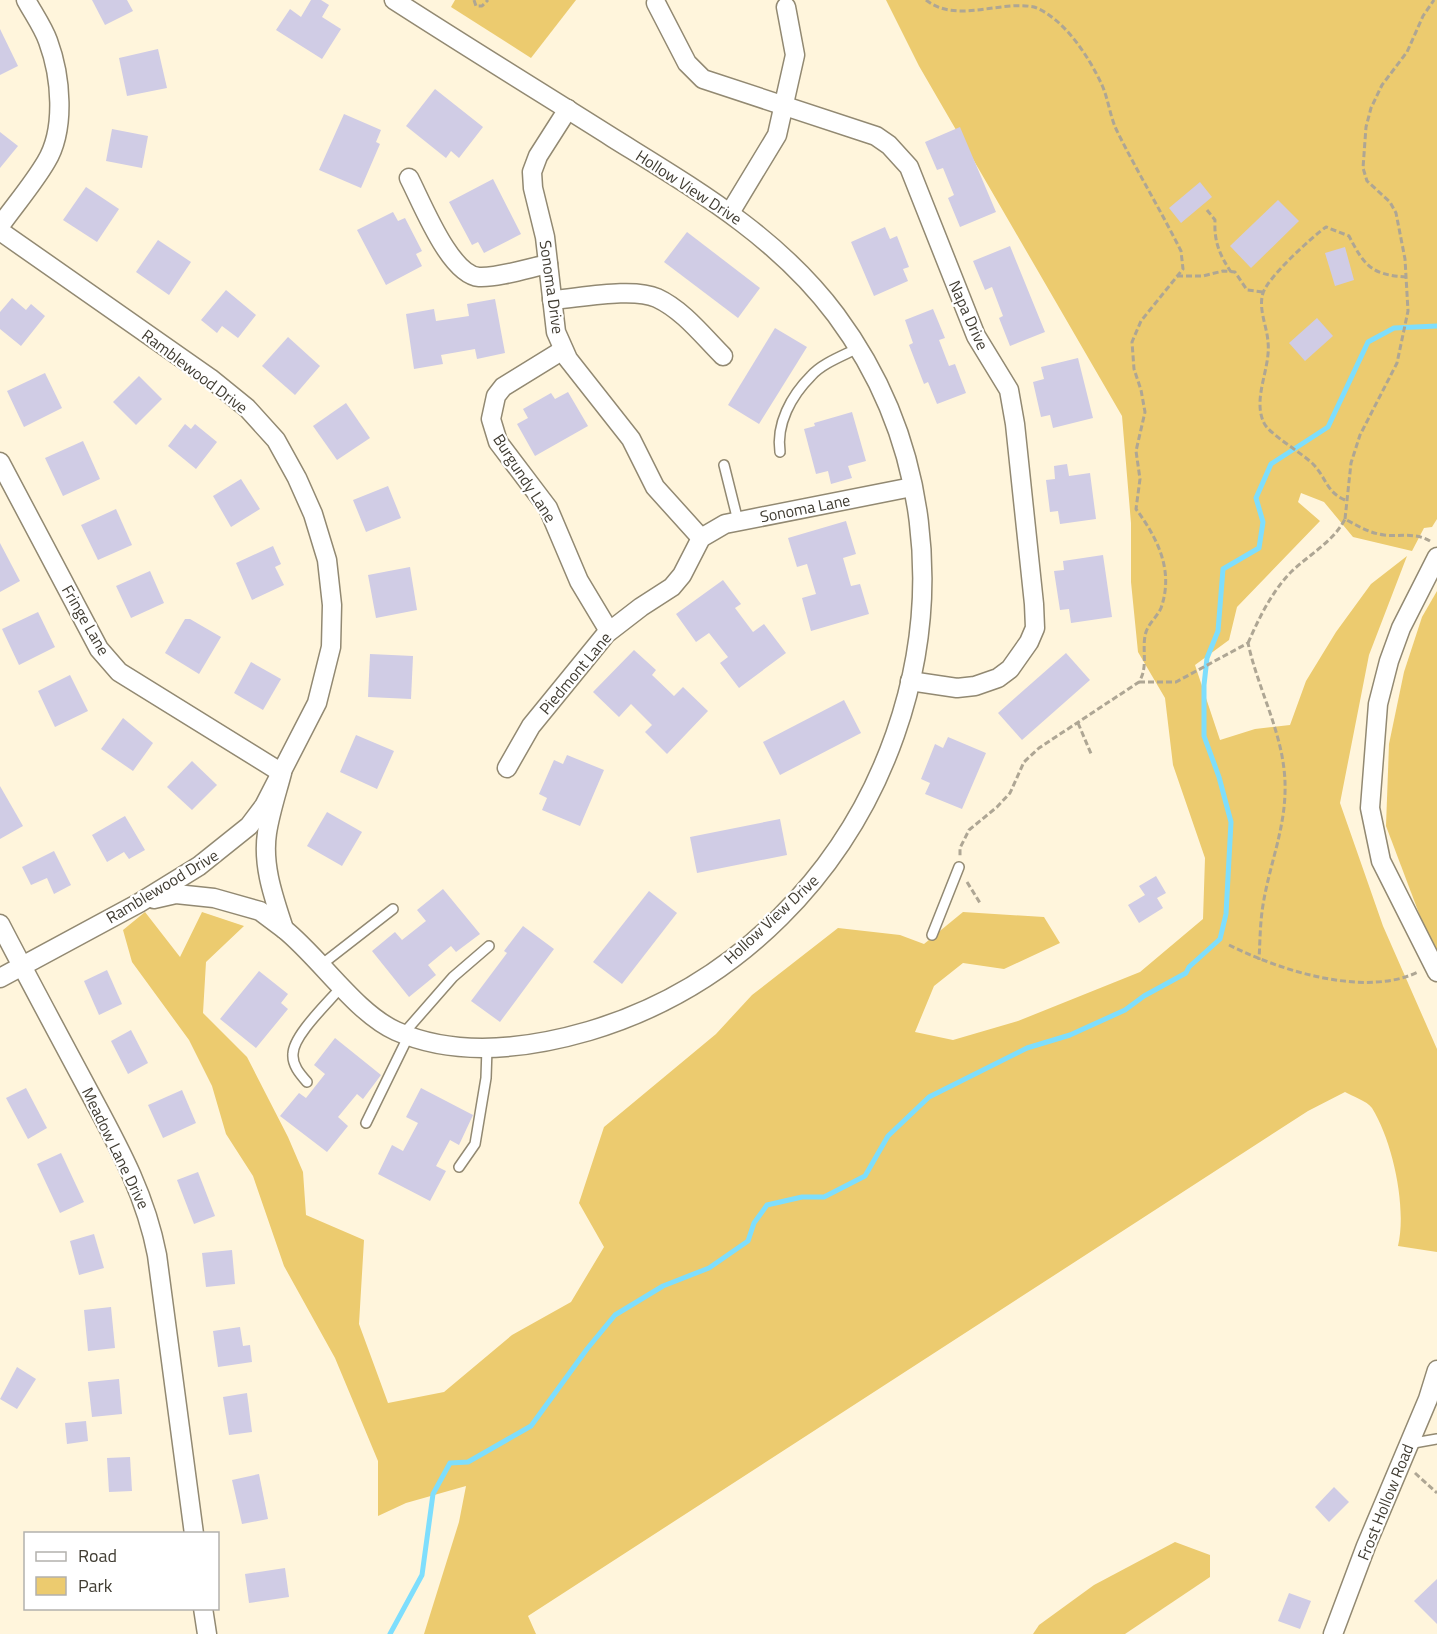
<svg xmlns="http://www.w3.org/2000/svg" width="1437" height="1634" font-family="'Titillium Web',sans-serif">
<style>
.green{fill:#eccb6f}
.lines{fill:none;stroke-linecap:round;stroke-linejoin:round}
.stream{stroke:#7edefd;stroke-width:5}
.building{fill:#d0cce5}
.service-casing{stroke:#928972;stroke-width:12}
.minor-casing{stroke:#928972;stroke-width:21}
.path{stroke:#aea694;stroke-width:3;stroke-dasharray:6 3;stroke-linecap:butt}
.service{stroke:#fff;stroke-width:9}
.minor{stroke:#fff;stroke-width:18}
.labels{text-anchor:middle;stroke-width:4.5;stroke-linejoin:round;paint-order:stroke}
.street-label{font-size:16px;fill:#403c32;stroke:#fff}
</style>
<rect width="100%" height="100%" fill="#fff5dc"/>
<g class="green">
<path d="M455,0H576L531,58L451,7Z"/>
<path d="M886,0H1437V519L1432,527L1424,528L1412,551L1353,537L1324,502L1301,493L1298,502L1320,521L1237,607L1229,640L1195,665L1220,740L1255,729L1290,725L1306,681L1336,632L1371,584L1407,556L1369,655L1340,803L1383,926L1437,1049V1252L1398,1246C1407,1208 1393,1142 1372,1108C1367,1101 1352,1096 1345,1092L1308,1111L528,1616L536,1634H424L459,1522L466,1486L406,1503L378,1516V1461L335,1358L284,1266L253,1176L226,1134L212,1086L189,1040L132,962L123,930L145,912L180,957L202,912L244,926L206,962L203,1013L247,1057L288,1137L303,1172L306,1215L364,1240L359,1324L388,1403L444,1392L512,1335L571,1302L604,1247L579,1203L604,1127L716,1034L752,995L838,928L900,935L924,944L963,912L1044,917L1060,943L1004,969L963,963L934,986L915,1032L953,1040L1018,1021L1140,972L1203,919L1205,858L1173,765L1165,698L1138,652L1131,582V523L1122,416L919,66Z"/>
<path d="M1437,591V953L1426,932L1386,826L1389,744L1404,672L1422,617Z"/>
<path d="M1175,1542L1210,1555V1577L1125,1634H1033L1039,1625L1094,1585Z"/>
</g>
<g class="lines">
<path class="stream" d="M390,1634L422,1575L433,1494L450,1463L468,1462L531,1426L587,1349L615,1315L663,1286L709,1268L748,1241L754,1223L767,1205L802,1197H824L865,1176L888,1136L929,1097L1027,1048L1070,1035L1125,1010L1144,996L1186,973L1189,967L1220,939L1226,914L1231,822L1219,777L1204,736V685L1207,658L1218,631L1223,569L1259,548L1263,522L1256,498L1271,464L1328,427L1368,342L1394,328L1437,326"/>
</g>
<g class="building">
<path d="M92,0H127L133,11L105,25Z"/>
<path d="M311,0H321L329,5L322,17L341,29L322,59L276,30L290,9L301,17Z"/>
<path d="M0,29L18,66L0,75Z"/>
<path d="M158,49L167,88L127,96L119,58Z"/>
<path d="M435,89L483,127L459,158L451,151L446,158L406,126Z"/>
<path d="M344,114L381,130L376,142L380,144L361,188L319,170Z"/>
<path d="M960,127L996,212L960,227L948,198L954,195L943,168L937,170L925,142Z"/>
<path d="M112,129L148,136L142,168L106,161Z"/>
<path d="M0,132L18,146L0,168Z"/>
<path d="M493,179L521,234L484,253L478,242L472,245L449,202Z"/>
<path d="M1200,182L1212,197L1181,223L1169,208Z"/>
<path d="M86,187L119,209L97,242L63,220Z"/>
<path d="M1278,200L1299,221L1251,268L1230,246Z"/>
<path d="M393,212L398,221L405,218L422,251L416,254L422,266L386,285L357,230Z"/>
<path d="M885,227L890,239L897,236L909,267L903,269L908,281L874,296L851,242Z"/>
<path d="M687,232L760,288L738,318L664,262Z"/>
<path d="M158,240L191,262L169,295L136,272Z"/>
<path d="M1010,246L1045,332L1010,346L999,318L1003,316L992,287L985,290L973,261Z"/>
<path d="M1345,247L1354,280L1335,286L1325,253Z"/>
<path d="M226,290L256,315L238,338L222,326L217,333L201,320Z"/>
<path d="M12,298L26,310L31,304L45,316L21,346L0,329V312Z"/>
<path d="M495,299L505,353L477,359L475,349L441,355L443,364L414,369L406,314L434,309L436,321L469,316L467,304Z"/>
<path d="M933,309L945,338L939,340L949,366L955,364L966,393L937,404L928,382L924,384L909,345L913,343L905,320Z"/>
<path d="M1317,318L1333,336L1305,361L1289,343Z"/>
<path d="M775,328L807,347L759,424L728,405Z"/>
<path d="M288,337L320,366L295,395L262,366Z"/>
<path d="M1078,358L1093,418L1053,428L1050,415L1041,417L1033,382L1044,379L1041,367Z"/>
<path d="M45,373L62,408L24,427L7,391Z"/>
<path d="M139,376L162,399L136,425L113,402Z"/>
<path d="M568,392L588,426L535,456L517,424L528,418L523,409L551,393L555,399Z"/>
<path d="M346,403L370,438L337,460L313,426Z"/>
<path d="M852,412L866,461L848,466L852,478L831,484L828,471L816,474L804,429L815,426L814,423Z"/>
<path d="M185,424L191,429L195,424L217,442L196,469L168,446Z"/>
<path d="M83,441L100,479L63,496L45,458Z"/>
<path d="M1067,464L1069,476L1090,473L1096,519L1060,524L1058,511L1050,512L1046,480L1055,479L1054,466Z"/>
<path d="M241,479L260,509L231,527L213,496Z"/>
<path d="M388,486L401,518L366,532L353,500Z"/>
<path d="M116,509L132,545L98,560L81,525Z"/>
<path d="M846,521L856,554L843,558L851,586L860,584L869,614L811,631L802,598L816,594L807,564L797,567L788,538Z"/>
<path d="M0,543L20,581L0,592Z"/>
<path d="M273,546L281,564L275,567L284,585L252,600L236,563Z"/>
<path d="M1103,555L1112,617L1071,623L1069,609L1060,610L1054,571L1064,570L1063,561Z"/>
<path d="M410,567L417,610L376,618L368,575Z"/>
<path d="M150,571L164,603L131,618L116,586Z"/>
<path d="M723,580L741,604L735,608L753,632L764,624L786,653L739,688L720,663L728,657L709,633L696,642L676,614Z"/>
<path d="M38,612L55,647L19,665L2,629Z"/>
<path d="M185,619H190L221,637L199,674L165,653Z"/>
<path d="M634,650L656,670L652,675L674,696L683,687L708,711L667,754L645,732L652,725L631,704L619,717L593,692Z"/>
<path d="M1066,653L1090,680L1022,740L998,713Z"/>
<path d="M370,654L413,656L411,699L368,697Z"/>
<path d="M251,662L281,679L263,710L234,693Z"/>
<path d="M70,675L88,711L55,727L38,691Z"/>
<path d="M844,700L861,733L780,775L763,742Z"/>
<path d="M123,718L153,743L133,771L101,749Z"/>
<path d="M356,735L394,751L377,789L340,772Z"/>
<path d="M948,737L986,753L962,809L925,794L930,783L921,779L935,744L943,748Z"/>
<path d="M567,755L604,770L580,826L542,810L547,798L539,794L554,760L563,764Z"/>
<path d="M192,761L217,785L192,810L167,787Z"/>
<path d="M0,786L23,826L0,839Z"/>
<path d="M327,812L362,832L342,866L307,846Z"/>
<path d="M125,816L145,850L129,859L124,852L107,862L92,835Z"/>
<path d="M780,819L787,855L697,873L690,837Z"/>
<path d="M54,851L71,885L54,894L47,878L31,885L22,867Z"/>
<path d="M1156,876L1166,893L1157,898L1163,908L1139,923L1128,905L1145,895L1139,886Z"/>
<path d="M443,889L480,934L456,952L451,946L428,965L436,975L409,997L372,951L395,932L402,940L426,921L417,910Z"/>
<path d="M649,891L677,913L622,984L593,962Z"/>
<path d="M523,926L554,949L500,1022L471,1001L507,953L504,951Z"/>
<path d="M107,970L122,1004L99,1015L84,981Z"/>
<path d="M259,971L288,994L281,1003L288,1009L256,1048L220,1019Z"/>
<path d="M131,1030L148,1063L128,1074L111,1041Z"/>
<path d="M335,1038L381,1075L363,1099L357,1094L338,1117L348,1126L327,1152L280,1116L299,1093L306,1098L325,1074L314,1065Z"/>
<path d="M26,1088L47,1128L28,1139L6,1098Z"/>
<path d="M421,1088L473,1115L459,1145L450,1140L436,1166L446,1171L430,1201L378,1174L392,1145L403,1151L418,1123L406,1117Z"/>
<path d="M182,1090L196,1123L163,1138L148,1105Z"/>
<path d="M61,1153L84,1202L60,1213L37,1164Z"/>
<path d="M198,1172L215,1216L194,1224L177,1180Z"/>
<path d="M94,1234L104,1268L79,1275L70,1241Z"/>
<path d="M232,1250L235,1284L206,1287L202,1253Z"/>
<path d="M111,1307L115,1348L88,1351L84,1310Z"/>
<path d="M240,1327L243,1346L250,1345L252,1362L218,1367L213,1331Z"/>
<path d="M17,1367L36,1379L17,1409L0,1399Z"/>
<path d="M119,1379L122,1414L92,1417L88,1382Z"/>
<path d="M247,1393L252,1432L229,1435L223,1397Z"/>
<path d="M86,1421L88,1441L67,1444L65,1423Z"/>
<path d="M130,1457L132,1491L109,1492L107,1458Z"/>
<path d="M259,1474L268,1519L242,1524L232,1480Z"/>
<path d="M1334,1487L1349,1502L1329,1522L1315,1507Z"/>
<path d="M285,1568L289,1597L249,1603L245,1574Z"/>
<path d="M1437,1579V1624L1414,1601Z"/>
<path d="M1289,1593L1311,1601L1300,1629L1278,1621Z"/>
</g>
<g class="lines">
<defs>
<g id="service">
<path d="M780,452C776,424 791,396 811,376C821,364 842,356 856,349"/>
<path d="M724,465L738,521"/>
<path d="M932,935L959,867"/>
<path d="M321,965L393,909"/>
<path d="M404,1033L453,977L489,946"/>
<path d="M307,1082C300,1074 292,1065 293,1054C293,1035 330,1001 342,986"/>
<path d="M366,1123L409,1035"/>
<path d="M459,1167L475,1144L486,1078L487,1048"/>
<path d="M1408,1444L1437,1439"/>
</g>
<g id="minor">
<path d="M656,3L687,63L703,79L876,136L889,145L909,167L976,336L1009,390L1015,424L1034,604L1035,628L1029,642L1010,669L998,678L975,686L957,688L910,681"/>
<path d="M568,109L538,156L532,172L533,188L545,237L556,332L568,359L631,439L655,487L701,538"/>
<path d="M409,178C422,203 450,275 479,277C498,278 529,268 548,264"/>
<path d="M731,211L777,135L795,55L786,7"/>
<path d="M0,226C15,205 33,184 46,162C66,129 61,76 48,41C43,27 33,13 26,0"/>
<path d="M0,231L210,378L247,408L276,440L297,478L313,514L327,560L332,605L331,647L317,703L264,806L249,826L199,866L139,903L0,978"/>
<path d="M552,300C580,298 633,287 657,298C683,310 703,336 723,356"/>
<path d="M563,350L503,387L496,396L491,419L498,442L548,508L579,581L609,631"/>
<path d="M0,462L99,649L119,672L282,773C277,792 270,813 267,833C262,866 274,898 284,929L260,911L214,898L176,894L154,899"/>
<path d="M1437,557L1401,628L1389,661L1378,704L1370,808L1381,861L1437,972"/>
<path d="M507,768L531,726L606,634L641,607L672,587L682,575L701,538L725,524L912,487"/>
<path d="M0,924C28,978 57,1032 86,1086C116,1142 145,1192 157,1255L194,1534"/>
<path d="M284,929C320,958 356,1013 396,1031C457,1058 527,1049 589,1031C888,942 1024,568 836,315C777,236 695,189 613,138C540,92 467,47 394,0"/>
<path d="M203,1608L207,1634"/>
<path d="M1333,1634L1366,1546L1428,1399L1437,1370"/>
</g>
</defs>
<use href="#service" class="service-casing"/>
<use href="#minor" class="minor-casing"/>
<g class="path">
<path d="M474,0L476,6H482L488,0"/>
<path d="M926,0C956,24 1000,0 1034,7C1064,18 1089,57 1102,85C1109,101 1110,118 1118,133C1138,173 1161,211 1181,251L1183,269L1141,321L1132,342L1134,369L1141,390L1145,412L1136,451L1140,479L1136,509C1158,539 1174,571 1161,608C1157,617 1149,623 1146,632C1141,648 1149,666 1139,682L1039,748L1024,762L1010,793L997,807L969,830L960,848V856"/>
<path d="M1207,210L1215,220C1214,241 1219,254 1231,272"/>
<path d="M1177,276H1203L1223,271L1235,272L1247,290L1263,292"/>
<path d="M1345,500C1326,492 1326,477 1313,464C1302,453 1269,434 1264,423C1252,398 1271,368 1268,342C1267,326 1258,309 1263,293C1268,277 1312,237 1326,227L1349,236C1364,265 1371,275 1406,277"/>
<path d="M1345,519L1351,463L1360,435L1397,363L1408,311L1405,259L1396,213L1390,202L1367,181L1363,168L1366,127L1371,108L1382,85L1407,52L1423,16L1434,0"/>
<path d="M1248,643C1259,618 1272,591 1292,571C1310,554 1334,541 1345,519C1358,526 1369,533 1384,535C1400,537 1415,532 1430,541"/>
<path d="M1139,682H1176L1248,643C1259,694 1287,739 1285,793C1284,832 1269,867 1263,905C1260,923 1260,942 1259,960"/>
<path d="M1078,723L1092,756"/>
<path d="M967,882L980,903"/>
<path d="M1229,945C1279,970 1364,998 1418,972"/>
<path d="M1415,1473L1437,1493"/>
</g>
<use href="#service" class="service"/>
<use href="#minor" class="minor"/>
</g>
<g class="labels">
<g class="street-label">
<text transform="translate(689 187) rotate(33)" y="6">Hollow View Drive</text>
<text transform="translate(552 287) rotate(82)" y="6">Sonoma Drive</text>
<text transform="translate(969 315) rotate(66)" y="6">Napa Drive</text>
<text transform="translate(195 371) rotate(37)" y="6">Ramblewood Drive</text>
<text transform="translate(525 478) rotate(57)" y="6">Burgundy Lane</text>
<text transform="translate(805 508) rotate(-11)" y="6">Sonoma Lane</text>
<text transform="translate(86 620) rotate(60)" y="6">Fringe Lane</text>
<text transform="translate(575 673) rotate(-50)" y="6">Piedmont Lane</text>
<text transform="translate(162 886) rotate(-31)" y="6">Ramblewood Drive</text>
<text transform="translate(771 919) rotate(-43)" y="6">Hollow View Drive</text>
<text transform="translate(116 1148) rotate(64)" y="6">Meadow Lane Drive</text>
<text transform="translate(1385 1502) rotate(-68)" y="6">Frost Hollow Road</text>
</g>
</g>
<rect x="24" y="1532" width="195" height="78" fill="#ffffff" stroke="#b3b1ad" stroke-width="1.5"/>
<rect x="36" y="1552" width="30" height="9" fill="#ffffff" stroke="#b3b1ad" stroke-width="1.5"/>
<text x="78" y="1562" font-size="18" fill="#403c32">Road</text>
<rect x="36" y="1577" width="30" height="18" fill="#eccb6f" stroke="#b3b1ad" stroke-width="1.5"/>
<text x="78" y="1592" font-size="18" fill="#403c32">Park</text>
</svg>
